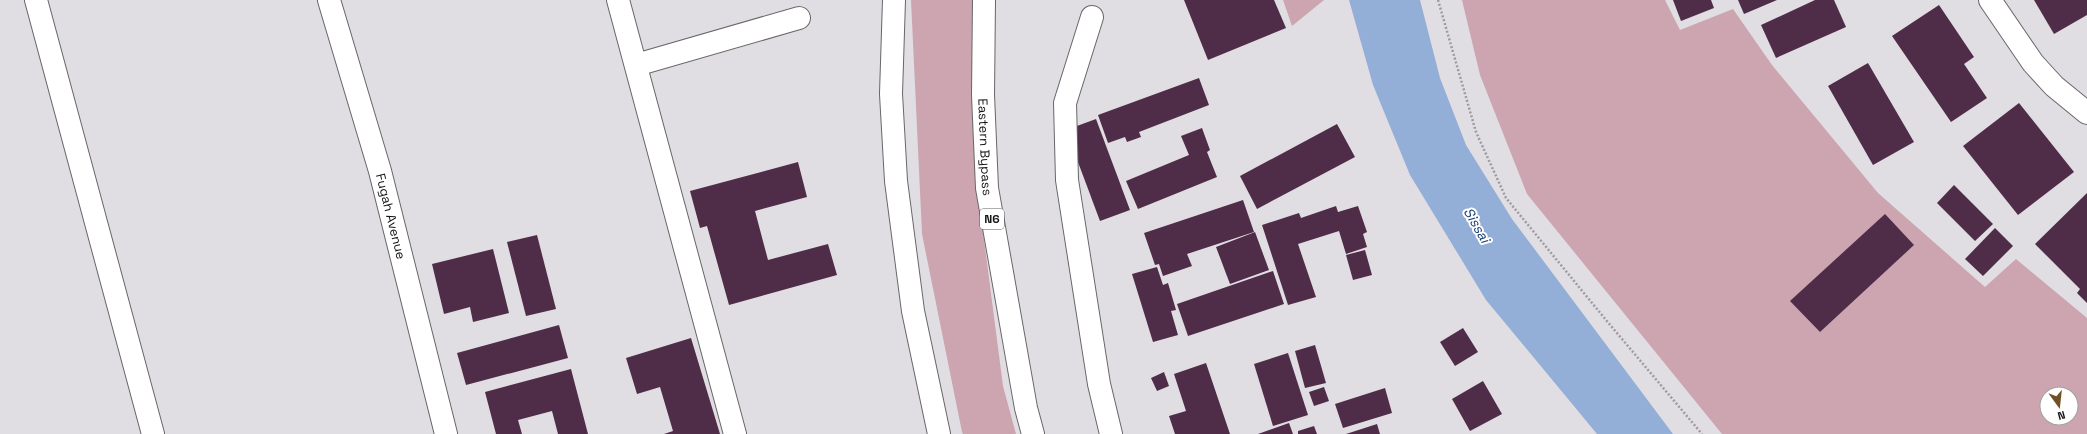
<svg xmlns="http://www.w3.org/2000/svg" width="2087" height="434" font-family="'Space Grotesk',sans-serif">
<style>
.green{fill:#cca5b0;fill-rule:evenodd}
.water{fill:#93aed7}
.building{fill:#4f2c48}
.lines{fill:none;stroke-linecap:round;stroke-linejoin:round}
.minor-casing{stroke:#68666a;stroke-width:24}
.highway-casing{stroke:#68666a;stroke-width:24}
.path{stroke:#9d9b9f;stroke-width:2.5;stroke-dasharray:2 2;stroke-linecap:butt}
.minor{stroke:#fff;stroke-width:22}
.highway{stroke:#fff;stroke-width:22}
.labels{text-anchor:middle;stroke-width:4;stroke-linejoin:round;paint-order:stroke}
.shield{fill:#fff;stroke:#5c5b5d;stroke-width:1}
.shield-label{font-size:12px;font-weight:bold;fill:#161517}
.street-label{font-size:13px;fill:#161517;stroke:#fff}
.water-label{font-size:14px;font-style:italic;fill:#1e4074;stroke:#fff}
</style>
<rect width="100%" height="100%" fill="#e1dee3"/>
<g class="green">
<path d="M911,0H975L979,201L1003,386L1016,434H963L962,432L922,234Z"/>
<path d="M1283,0H1324L1292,26Z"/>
<path d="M1462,0H1665L1680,30L1733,9L1772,65L1878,193L1985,287L2016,259L2087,318V434H1722L1527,194L1480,75ZM2047,394H2071V418H2047Z"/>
</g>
<path class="water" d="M1349,0H1420L1440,78L1466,145L1512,219L1673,434H1597L1486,300L1410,175L1373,85Z"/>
<g class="building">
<path d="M1184,0H1274L1286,28L1208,60Z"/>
<path d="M1673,0H1711L1714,8L1681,21Z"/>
<path d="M1738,0H1777L1744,14Z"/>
<path d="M1815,0H1834L1846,27L1776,58L1761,25Z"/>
<path d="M2034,0H2087V15L2054,34Z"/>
<path d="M1939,5L1974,57L1964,64L1987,98L1951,122L1892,36Z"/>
<path d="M1868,63L1914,142L1873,165L1828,86Z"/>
<path d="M1199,78L1209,105L1139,132L1141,137L1127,142L1125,137L1108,143L1098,115Z"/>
<path d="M2019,103L2074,172L2018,215L1963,146Z"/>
<path d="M1096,119L1130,210L1100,221L1066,130Z"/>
<path d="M1337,124L1355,157L1257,209L1240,176Z"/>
<path d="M1202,128L1210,150L1207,152L1217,177L1138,209L1126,181L1189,155L1181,136Z"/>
<path d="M798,162L807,197L755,211L768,260L828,244L837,275L729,305L707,226L700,228L690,191Z"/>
<path d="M1954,185L1993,224L1975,241L1937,203Z"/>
<path d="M2087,193V303L2077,293L2080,289L2035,244Z"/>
<path d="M1243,200L1254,232L1187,254L1192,266L1163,276L1159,264L1155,265L1144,233Z"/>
<path d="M1336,206L1338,212L1358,206L1367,232L1363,234L1367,247L1346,254L1339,231L1298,244L1316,297L1288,305L1262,225L1299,213L1301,218Z"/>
<path d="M1885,214L1914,245L1820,332L1790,301Z"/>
<path d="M1995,228L2013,246L1983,276L1965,259Z"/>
<path d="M1255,232L1269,270L1230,284L1216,247Z"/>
<path d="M537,235L556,309L526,316L507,242Z"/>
<path d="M493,249L509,313L473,322L470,307L444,314L432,264Z"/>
<path d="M1365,250L1372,275L1353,280L1346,255Z"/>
<path d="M1157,267L1163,285L1168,283L1176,310L1171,311L1178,335L1153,342L1132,274Z"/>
<path d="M1273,271L1284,304L1188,336L1177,304Z"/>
<path d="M559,325L568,358L466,385L457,353Z"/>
<path d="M1463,328L1478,352L1455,366L1440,342Z"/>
<path d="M691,338L720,434H664L673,431L660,387L637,394L626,358Z"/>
<path d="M1315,345L1326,383L1305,388L1295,351Z"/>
<path d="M1288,353L1308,415L1273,426L1254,364Z"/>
<path d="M1206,363L1230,434H1175L1169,416L1186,411L1174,374Z"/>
<path d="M571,369L588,434H558L552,411L518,420L522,434H496L485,392Z"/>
<path d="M1164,372L1169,386L1157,391L1151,378Z"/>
<path d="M1483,381L1502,414L1470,431L1452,399Z"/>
<path d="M1324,387L1329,401L1314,406L1309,392Z"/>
<path d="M1385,388L1392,413L1343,428L1335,404Z"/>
<path d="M1289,423L1293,434H1258Z"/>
<path d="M1377,424L1380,434H1346Z"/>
<path d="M1314,426L1317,434H1298V431Z"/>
</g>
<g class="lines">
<defs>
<g id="minor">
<path d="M36,0L153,434"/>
<path id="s1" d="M329,0L380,171L446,434"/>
<path d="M618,0L735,434"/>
<path d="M1990,0L2033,63L2054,86L2087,113"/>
<path d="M1092,17L1065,103L1067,180L1099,384L1111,434"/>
<path d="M636,65L799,18"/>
</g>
<g id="highway">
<path d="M894,0L891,94L896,181L913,311L939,434"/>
<path id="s2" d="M984,0L983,95L987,188L1026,408L1033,434"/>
</g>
</defs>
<use href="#minor" class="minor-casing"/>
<use href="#highway" class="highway-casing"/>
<path class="path" d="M1438,0L1476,132L1506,198L1606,320L1702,434"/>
<use href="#minor" class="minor"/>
<use href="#highway" class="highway"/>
</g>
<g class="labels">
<rect class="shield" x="980" y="209" width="24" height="20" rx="3"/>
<g class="shield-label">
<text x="992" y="223">N6</text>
</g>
<g class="street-label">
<text dy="5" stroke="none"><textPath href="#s2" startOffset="147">Eastern Bypass</textPath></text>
<text dy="5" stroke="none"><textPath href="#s1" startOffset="225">Fugah Avenue</textPath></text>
</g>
<g class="water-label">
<text transform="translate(1477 225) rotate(60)" y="5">Sissai</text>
</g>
</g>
<g transform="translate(2059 406) rotate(165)"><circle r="19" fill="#ffffff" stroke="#a2a1a2"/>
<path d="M0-3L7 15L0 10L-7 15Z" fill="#6f5125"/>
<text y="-6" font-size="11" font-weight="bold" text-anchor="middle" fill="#161517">N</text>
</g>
</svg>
